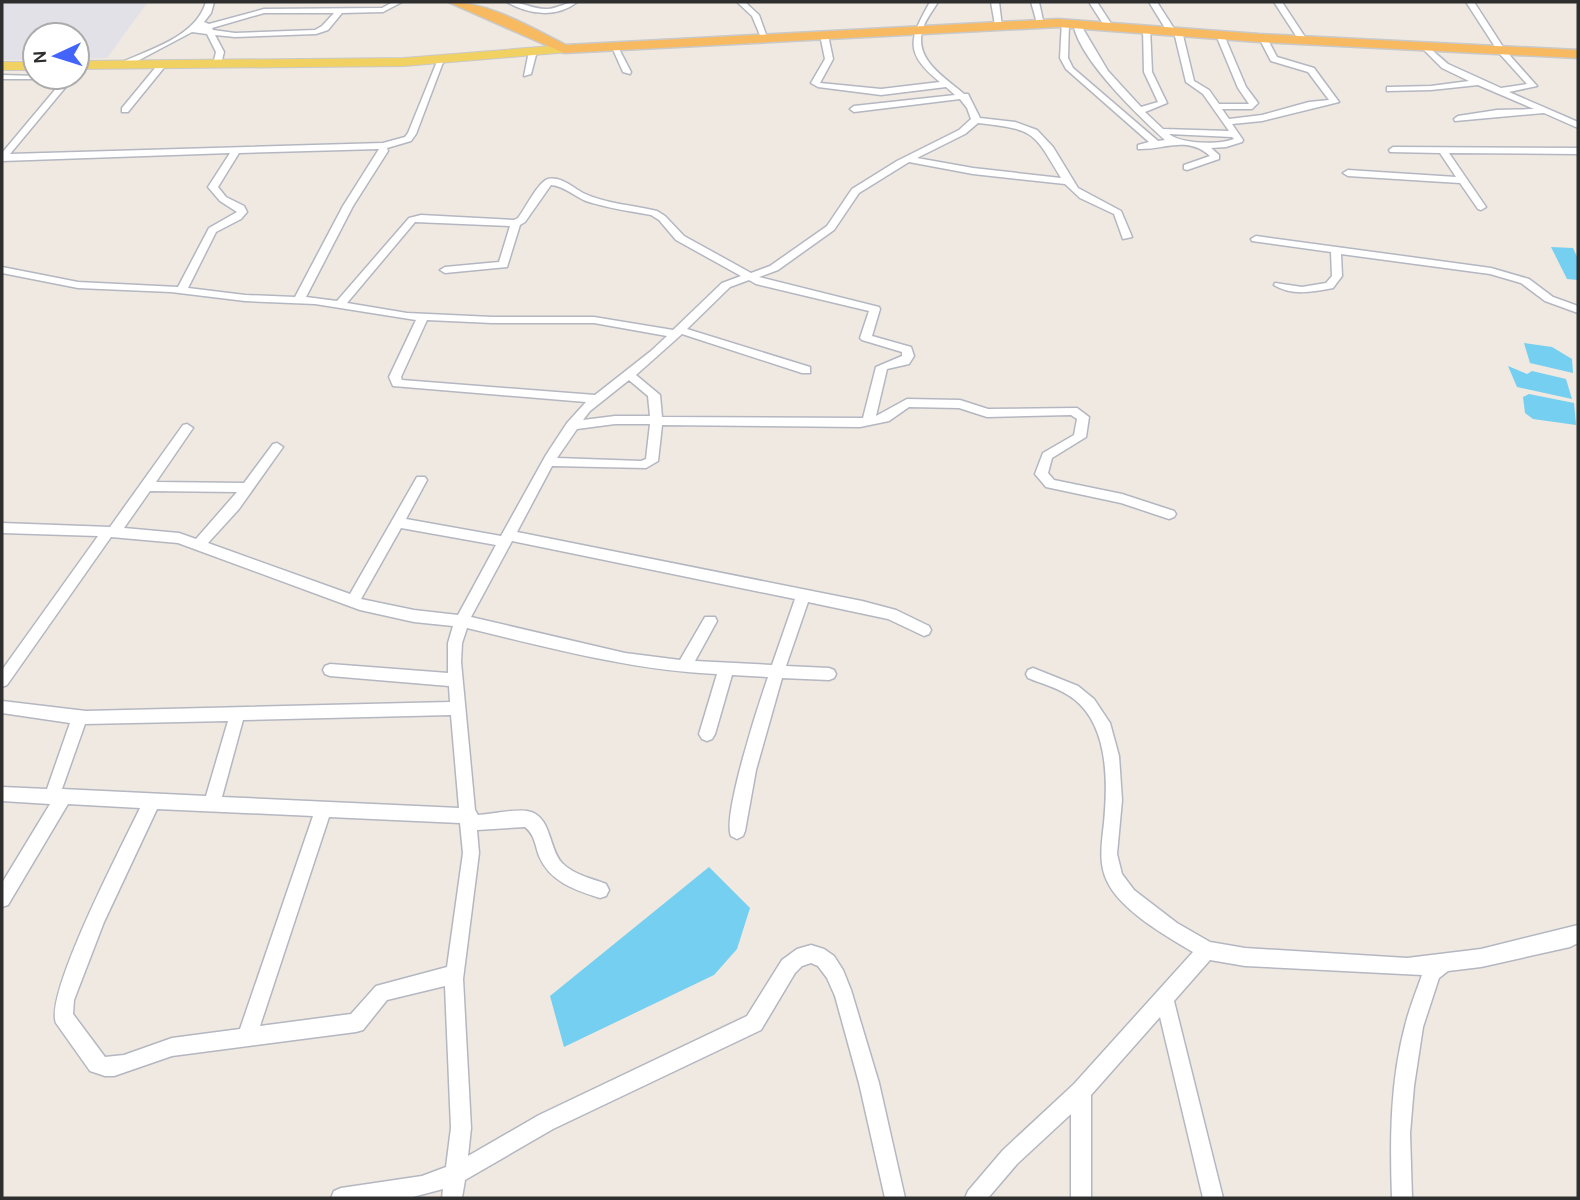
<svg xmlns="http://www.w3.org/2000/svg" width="1580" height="1200" font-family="Karla,sans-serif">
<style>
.industrial{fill:#e3e1e8}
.water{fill:#75cff0}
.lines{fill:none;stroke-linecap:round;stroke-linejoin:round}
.minor-casing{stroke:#b4b7c1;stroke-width:3}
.primary-casing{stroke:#c9c9c9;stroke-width:2}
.trunk-casing{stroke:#c9c9c9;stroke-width:3}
.minor{fill:#fff;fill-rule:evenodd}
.primary{fill:#f2d163;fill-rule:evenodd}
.trunk{fill:#f8ba60;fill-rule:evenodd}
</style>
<rect width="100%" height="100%" fill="#efe9e1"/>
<path class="industrial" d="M2,2H130L147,3L107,58L77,59V35H35V60H2Z"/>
<g class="water">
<path d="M1551,247L1573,248L1578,259V280L1567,279Z"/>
<path d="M1524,343L1552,347L1572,359L1573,373L1530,363Z"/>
<path d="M1508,366L1527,374L1532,371L1566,379L1572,399L1517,387Z"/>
<path d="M1529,394L1574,403L1576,425L1533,419L1525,413L1523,397Z"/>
<path d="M709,867L750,908L737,949L714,975L564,1047L550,996Z"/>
</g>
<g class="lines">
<defs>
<g id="minor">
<path d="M206,2H214L211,13L204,22L209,24L264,9L382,8L393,2H402L383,12L342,13L328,30L316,34L235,37L215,35L224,52L221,64L217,66L213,64L216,52L207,34L192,32L126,67H120V63C150,49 196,37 206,2ZM264,13H334L322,26L315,30L235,33L213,30L212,28Z"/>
<path d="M507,2C521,1 534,10 548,9C559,8 566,2 577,2C557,18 528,15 507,2Z"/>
<path d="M737,2H745L759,15L768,40H762L752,16Z"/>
<path d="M930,2H938C932,12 924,21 922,32C915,61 946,78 964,94H968L980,118L1015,122L1037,130L1053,147L1078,188L1121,211L1132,237L1123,239L1114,214L1080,198L1065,184L973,174L909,162L859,193L834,230L778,270L759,277L879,307L880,309L872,336L911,347L914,356L909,364L887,369L876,416L907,399L960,400L988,409L1077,408L1089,417L1086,437L1052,458L1048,473L1054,480L1122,494L1174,511L1176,514L1174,517L1169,519L1121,503L1046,487L1035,474L1043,453L1074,435L1077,419L1071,415L987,417L959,408L909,407L889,421L860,427L662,425L658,461L646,468L552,466L517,532L862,601L896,610L929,626L931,630L929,634L924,636L888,619L808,602L786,666L829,668L834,670L836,674L834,678L829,680L782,678L756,770L745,831L743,836L737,839L731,836C722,816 759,703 768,677L732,675L715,734L712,739L707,741L702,739L699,734L717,674C631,670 551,648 467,628L462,643L461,662L475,810L478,815C493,814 512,809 527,811C552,815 548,848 562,863C574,875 591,878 606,884L609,890L606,896L600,898C575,890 550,882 539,856C535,845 535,835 525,827L477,830L479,853L463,979L471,1128L468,1156L539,1115L747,1016L782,960L797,949L811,945L824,949L834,956L843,970L851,990L879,1083L905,1198H885L859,1083L835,996L827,978L818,966L811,963L802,966L795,973L761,1030L553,1129L465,1180L462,1198H442L443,1189L409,1198H331L334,1191L341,1188L422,1176L446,1167L451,1128L445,986L387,1000L363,1030L356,1032L172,1056L114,1076H105L90,1071L56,1023C44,994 124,842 140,808L68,804L8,905L2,907V883L50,804L2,801V787L47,789L70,723L2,713V701L86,711L450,702L449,686L330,676L325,674L323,670L325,666L330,664L448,673V643L453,626L414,622L360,610L178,543L111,537L7,685L2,687V670L98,536L2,533V523L110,527L183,425L187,424L193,428L156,482L244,483L273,444L277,443L283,447L239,509L208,543L350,594L417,477H425L427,480L406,519L501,536L546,455L567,423L586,402L393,386L389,377L416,320L315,304L245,301L171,292L78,288L2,273V267L78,282L178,287L209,228L237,212L220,201L208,187L230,153L2,161V153L64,79H2V75L74,77L10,154L383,143L405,137L408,133L438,59L445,57L416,134L411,141L387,148L388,151L353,206L306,297L337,301L409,218L421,215L514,220L518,218C525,209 538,182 548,179C561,176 572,187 583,193C606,204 633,205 657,211L665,216L684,236L751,273L770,266L827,226L852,189L897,161L959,130L971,119L967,108L960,99L854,112L850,109L854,106L955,95L946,87L881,95L818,87L811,83L825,59L820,35L824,33L828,35L833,59L820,83L881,89L940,82C904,53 909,39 930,2ZM978,123C1034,130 1032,129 1061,178L973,168L917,158L965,134ZM379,149L343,206L295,297L245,295L188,288L216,232L241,219L247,212L244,206L226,197L218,187L239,153ZM551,185C564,186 574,196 586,201C607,208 629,211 651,215L659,220L676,240L741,276L722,283L673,330L594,317H492L407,313L347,303L415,222L510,226L499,262L445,267L440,270L445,273L507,267L520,225L525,222ZM749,280L756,284L869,311L860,338L862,340L902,352V356L876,367L863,418L662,417L660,395L636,375L682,334L802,373H810V367L687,329L730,287ZM427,320L492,323H594L667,336L651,351L595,395L402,380L401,377ZM629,380L648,396L650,416H615L583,420L590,411ZM615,424H650L646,459L641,461L557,458L577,429ZM150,491L237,492L196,539L179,533L124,528ZM401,528L496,545L458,615L414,610L361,599ZM512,541L795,599L772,665L695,661L717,621L715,617H705L680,660L625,653L471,617ZM451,715L459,808L222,797L243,720ZM228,721L206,796L62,789L85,724ZM157,809L313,816L240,1029L172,1038L124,1055L105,1057L73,1014L74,1000L104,922ZM329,817L460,823L463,853L447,967L376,986L351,1014L260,1026Z"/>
<path d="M991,2H999L1002,27L995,25Z"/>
<path d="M1031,2H1039L1044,25L1037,23Z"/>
<path d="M1089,2H1097L1112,25L1111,27H1105Z"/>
<path d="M1149,2H1157L1175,30L1178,29L1182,31L1194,81L1209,90L1219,104H1249L1238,88L1216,35L1220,33L1224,35L1246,87L1258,103L1252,109H1222L1229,119L1262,115L1309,102L1329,100L1308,72L1271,61L1259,38L1263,36L1267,38L1277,57L1314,68L1339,102L1262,121L1232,124L1243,140L1242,142L1226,147L1211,148L1219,155V159L1187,170L1184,169V165L1210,156C1187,135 1164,150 1138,149V145L1149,142L1066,69L1060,58L1062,21L1069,23L1068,58L1073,68L1158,141L1165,140C1141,118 1077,58 1073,22H1079L1108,71L1141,107L1158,102L1144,72L1143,29L1150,27L1152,72L1167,103L1145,112L1163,129L1229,131L1203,94L1186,82L1174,32L1168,33ZM1169,134L1232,137L1234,139C1220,145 1180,144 1169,134Z"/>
<path d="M1274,2H1282L1307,40L1306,42H1300Z"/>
<path d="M1466,2H1474L1505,50L1537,86L1509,92L1578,122V128L1544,113L1455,121L1454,119L1458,116L1497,110L1534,109L1478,85L1431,90L1387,91V87H1390L1431,86L1469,81L1442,68L1423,49V45H1426L1448,64L1501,88L1527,84L1499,53Z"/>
<path d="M611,45L618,47L631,72L630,74L623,72Z"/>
<path d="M533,49L537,51L531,74L524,76L529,51Z"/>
<path d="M160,62L167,64L128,112H122V108Z"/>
<path d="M1393,147L1578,148V154L1449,153L1486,207L1481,210L1478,209L1460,183L1348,176L1343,173L1348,170L1456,177L1440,153L1390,152L1389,150Z"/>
<path d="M1256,236L1491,268L1529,279L1553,297L1578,306V313L1545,301L1521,283L1490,274L1341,254L1342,276L1333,288C1313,292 1291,296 1274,285L1275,283L1302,287L1326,283L1332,276L1331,252L1252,241L1251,239Z"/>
<path d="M1033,668L1078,686L1094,699L1110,723L1119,756L1122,800L1117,854L1122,874L1134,890L1177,923L1210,942L1245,948L1407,958L1481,949L1578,925V943L1570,947L1481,967L1448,971L1439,978L1423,1027L1414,1086L1410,1133L1412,1198H1392C1390,1141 1390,1082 1405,1026C1409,1009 1416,992 1422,975L1245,966L1210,960L1174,1001L1223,1198H1203L1160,1017L1091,1095V1198H1071V1114L1017,1164L988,1198H965L968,1191L1003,1150L1074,1084L1193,952C1166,936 1120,910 1107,881C1098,862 1102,842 1104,823C1108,781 1109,720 1068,695C1056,687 1040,683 1028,678L1026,674L1028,670Z"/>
</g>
<g id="primary">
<path d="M564,45L569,46V52L404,66L77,69V61L404,58Z"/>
<rect x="2" y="62" width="33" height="8"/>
</g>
<path id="trunk" d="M448,2C489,2 530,27 566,45L1058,19L1259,34L1578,50V58L1259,42L1058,27L564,53Z"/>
</defs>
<use href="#minor" class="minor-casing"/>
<use href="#primary" class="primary-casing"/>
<use href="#trunk" class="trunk-casing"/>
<use href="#minor" class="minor"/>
<use href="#primary" class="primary"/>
<use href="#trunk" class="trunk"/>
</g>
<rect width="1580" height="1200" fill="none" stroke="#2e2e2e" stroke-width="7"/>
<g transform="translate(56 56) rotate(266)"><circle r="33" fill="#ffffff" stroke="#ababab" stroke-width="2"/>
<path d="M0-5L12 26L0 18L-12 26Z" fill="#4264fb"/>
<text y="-10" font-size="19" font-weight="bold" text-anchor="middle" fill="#2e2e2e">N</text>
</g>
</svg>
